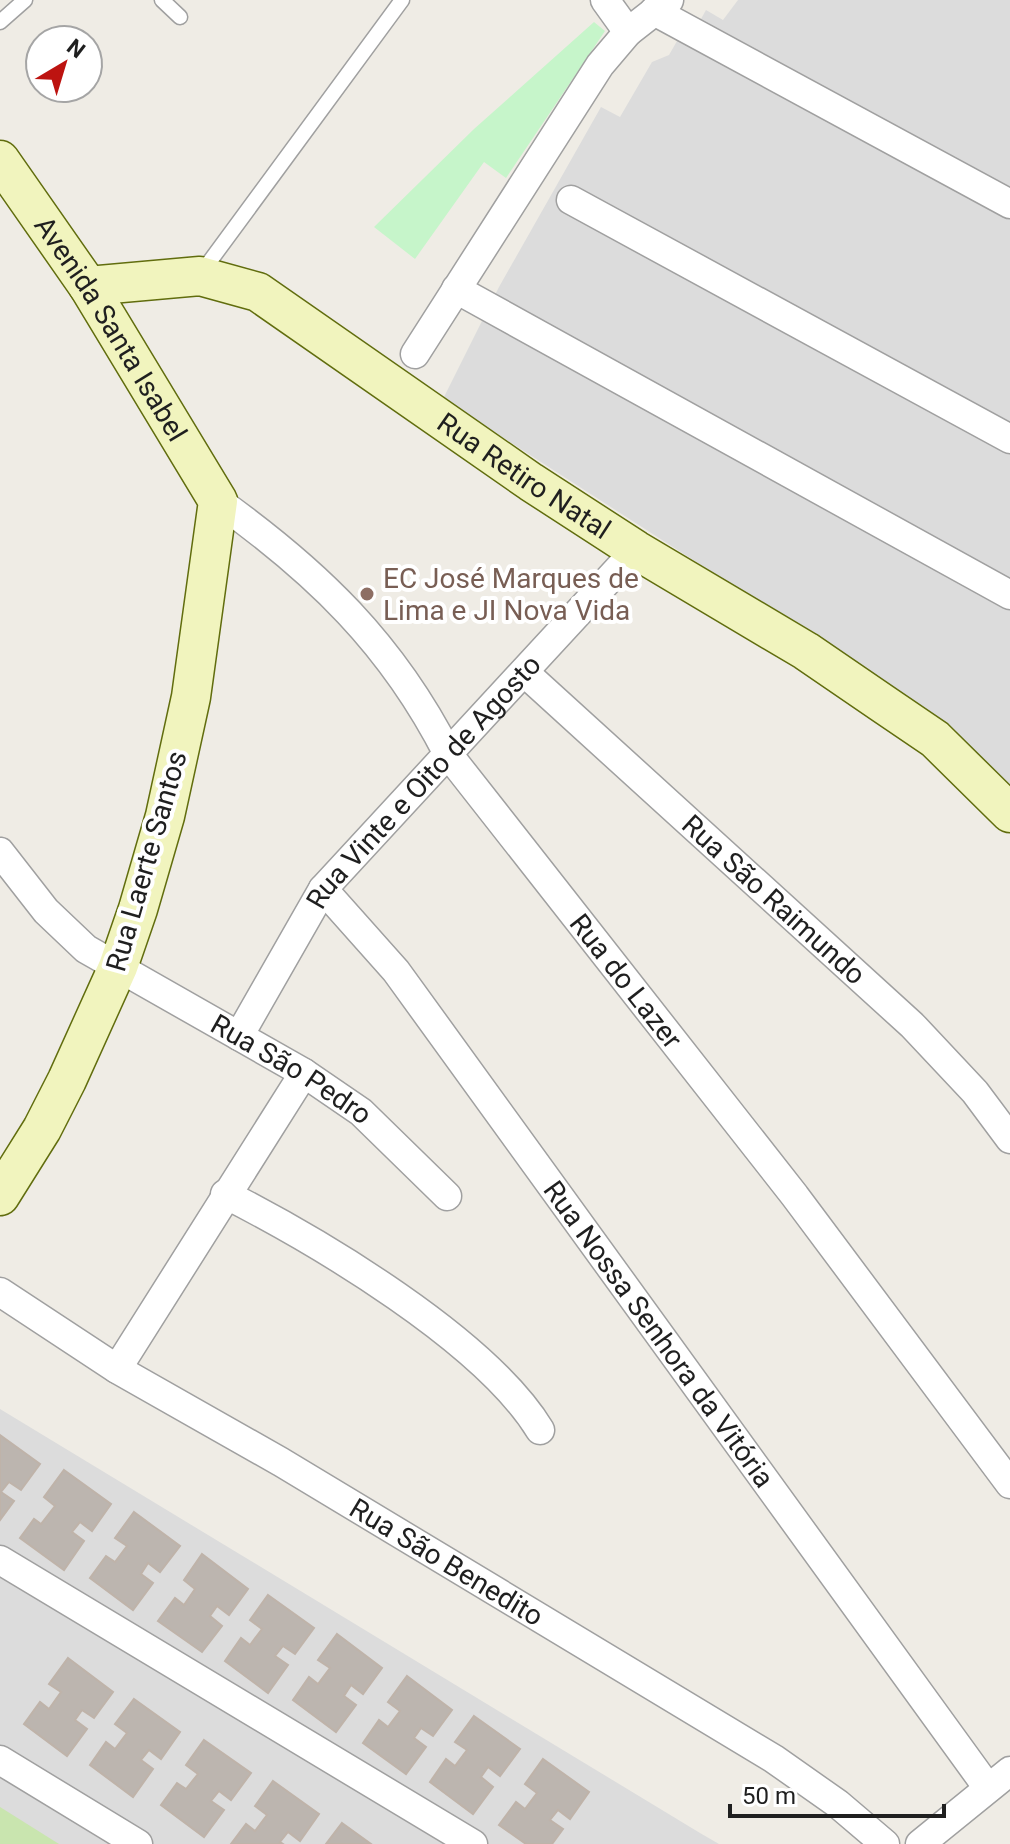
<svg xmlns="http://www.w3.org/2000/svg" width="1010" height="1844" font-family="Roboto,sans-serif">
<style>
.residential{fill:#dcdcdc}
.grass{fill:#c9e5af}
.park{fill:#c6f5ca}
.building{fill:#bcb5af;stroke:#bfb3a9;stroke-width:2}
.lines{fill:none;stroke-linecap:round;stroke-linejoin:round}
.lane-casing{stroke:#a0a0a0;stroke-width:17}
.street-casing{stroke:#a0a0a0;stroke-width:31}
.secondary-casing{stroke:#616d0e;stroke-width:41}
.lane{stroke:#fff;stroke-width:14}
.street{stroke:#fff;stroke-width:28}
.secondary{stroke:#f1f4be;stroke-width:38}
.education-dot{fill:#8d6e63;stroke:#fff;stroke-width:3}
.labels{text-anchor:middle;stroke-width:8;stroke-linejoin:round;paint-order:stroke}
.street-label{font-size:28px;fill:#1f1f1f;stroke:#fff}
.education-label{font-size:28px;fill:#785e54;stroke:#fff;text-anchor:start}
</style>
<rect width="100%" height="100%" fill="#efece5"/>
<g class="residential">
<path d="M738,0H1010V794L920,706L443,399L499,287L601,107L620,117L652,62L669,55L692,15L701,19L706,10L723,20Z"/>
<path d="M0,1409L700,1833L719,1844H0Z"/>
</g>
<path class="grass" d="M0,1807L59,1844H0Z"/>
<path class="park" d="M594,22L605,31L506,178L484,162L415,259L374,227L474,129Z"/>
<g class="building">
<path d="M0,1435L40,1464L21,1490L9,1482L1,1492L14,1501L0,1520Z"/>
<path d="M64,1470L111,1504L92,1531L80,1522L72,1532L84,1541L64,1570L20,1538L34,1519L41,1524L55,1506L44,1497Z"/>
<path d="M134,1512L180,1546L160,1572L148,1563L141,1574L153,1583L133,1610L90,1578L106,1556L115,1562L127,1546L115,1538Z"/>
<path d="M202,1554L248,1589L229,1615L217,1606L210,1616L222,1626L202,1652L158,1621L175,1598L184,1605L195,1589L184,1580Z"/>
<path d="M268,1595L314,1628L295,1654L283,1646L275,1656L288,1665L268,1693L225,1661L241,1638L250,1645L262,1629L250,1620Z"/>
<path d="M337,1634L382,1668L363,1694L351,1685L344,1696L356,1705L336,1732L293,1700L309,1677L318,1684L330,1668L318,1660Z"/>
<path d="M68,1658L113,1692L94,1718L82,1710L75,1720L87,1729L67,1756L24,1724L40,1702L49,1709L61,1692L49,1684Z"/>
<path d="M407,1676L452,1710L433,1736L421,1728L414,1738L426,1747L406,1774L363,1743L379,1720L388,1727L400,1711L388,1702Z"/>
<path d="M134,1699L180,1732L161,1759L149,1750L141,1760L153,1769L133,1797L90,1765L106,1742L115,1749L127,1733L115,1724Z"/>
<path d="M474,1716L520,1749L500,1776L488,1767L481,1777L493,1787L473,1814L430,1782L446,1759L455,1766L467,1750L455,1742Z"/>
<path d="M204,1740L251,1773L231,1800L219,1791L211,1801L224,1810L204,1837L161,1805L177,1783L186,1789L198,1774L186,1765Z"/>
<path d="M543,1759L589,1792L570,1819L558,1810L550,1820L563,1829L552,1844H526L499,1825L516,1802L525,1809L537,1793L525,1784Z"/>
<path d="M273,1781L319,1814L300,1841L288,1832L280,1842L283,1844H231L246,1824L255,1831L267,1815L255,1806Z"/>
<path d="M342,1823L371,1844H326Z"/>
</g>
<g class="lines">
<defs>
<g id="lane">
<path d="M162,0L180,17"/>
<path d="M0,22L25,0"/>
<path d="M202,272L402,0"/>
</g>
<g id="street">
<path d="M605,0L628,32"/>
<path d="M654,11L1010,204"/>
<path d="M571,200L1010,439"/>
<path d="M456,289L1010,595"/>
<path d="M415,354L600,65L628,32L669,0"/>
<path id="s1" d="M218,501C317,572 392,644 448,754L795,1196L1010,1484"/>
<path id="s2" d="M524,672L912,1025L975,1092L1010,1139"/>
<path id="s3" d="M0,852L46,911L86,949L304,1073L361,1112L447,1196"/>
<path id="s4" d="M323,889L396,971L988,1788"/>
<path id="s5" d="M239,1036L323,889L636,550"/>
<path d="M225,1194C319,1242 485,1340 540,1430"/>
<path id="s6" d="M0,1292L117,1369L281,1462L774,1759L838,1804L885,1844"/>
<path d="M117,1369L304,1073"/>
<path d="M0,1560L473,1844"/>
<path d="M0,1760L138,1844"/>
<path d="M920,1844L1010,1771"/>
</g>
<g id="secondary">
<path id="s7" d="M0,160L88,286L218,501L191,697L165,816L138,909L118,967L67,1080L42,1129L0,1196"/>
<path id="s8" d="M88,286L200,276L258,292L531,482L636,550L806,651L882,703L935,739L1010,813"/>
</g>
</defs>
<use href="#lane" class="lane-casing"/>
<use href="#street" class="street-casing"/>
<use href="#secondary" class="secondary-casing"/>
<use href="#lane" class="lane"/>
<use href="#street" class="street"/>
<use href="#secondary" class="secondary"/>
</g>
<circle class="education-dot" cx="367" cy="594" r="8"/>
<g class="labels">
<g class="street-label">
<text dy="10" stroke="none"><textPath href="#s7" startOffset="202">Avenida Santa Isabel</textPath></text>
<text dy="10" stroke="none"><textPath href="#s8" startOffset="496">Rua Retiro Natal</textPath></text>
<text dy="10" stroke="none"><textPath href="#s5" startOffset="316">Rua Vinte e Oito de Agosto</textPath></text>
<text transform="translate(146 861) rotate(-74)" y="10">Rua Laerte Santos</text>
<text dy="10" stroke="none"><textPath href="#s2" startOffset="338">Rua São Raimundo</textPath></text>
<text dy="10" stroke="none"><textPath href="#s1" startOffset="634">Rua do Lazer</textPath></text>
<text dy="10" stroke="none"><textPath href="#s3" startOffset="368">Rua São Pedro</textPath></text>
<text dy="10" stroke="none"><textPath href="#s4" startOffset="558">Rua Nossa Senhora da Vitória</textPath></text>
<text dy="10" stroke="none"><textPath href="#s6" startOffset="522">Rua São Benedito</textPath></text>
</g>
<g class="education-label">
<text x="383" y="588">EC José Marques de<tspan x="383" dy="32">Lima e JI Nova Vida</tspan></text>
</g>
</g>
<g transform="translate(64 64) rotate(38)"><circle r="38" fill="#ffffff" stroke="#a5a5a5" stroke-width="2"/>
<path d="M0-6L14 30L0 20L-14 30Z" fill="#bd1310"/>
<text y="-12" font-size="22" font-weight="bold" text-anchor="middle" fill="#1f1f1f">N</text>
</g>
<path d="M730 1804v12h214v-12" fill="none" stroke="#1f1f1f" stroke-width="4"/>
<text x="742" y="1804" font-size="24" fill="#1f1f1f" stroke="#ffffff" stroke-width="6" paint-order="stroke">50 m</text>
</svg>
